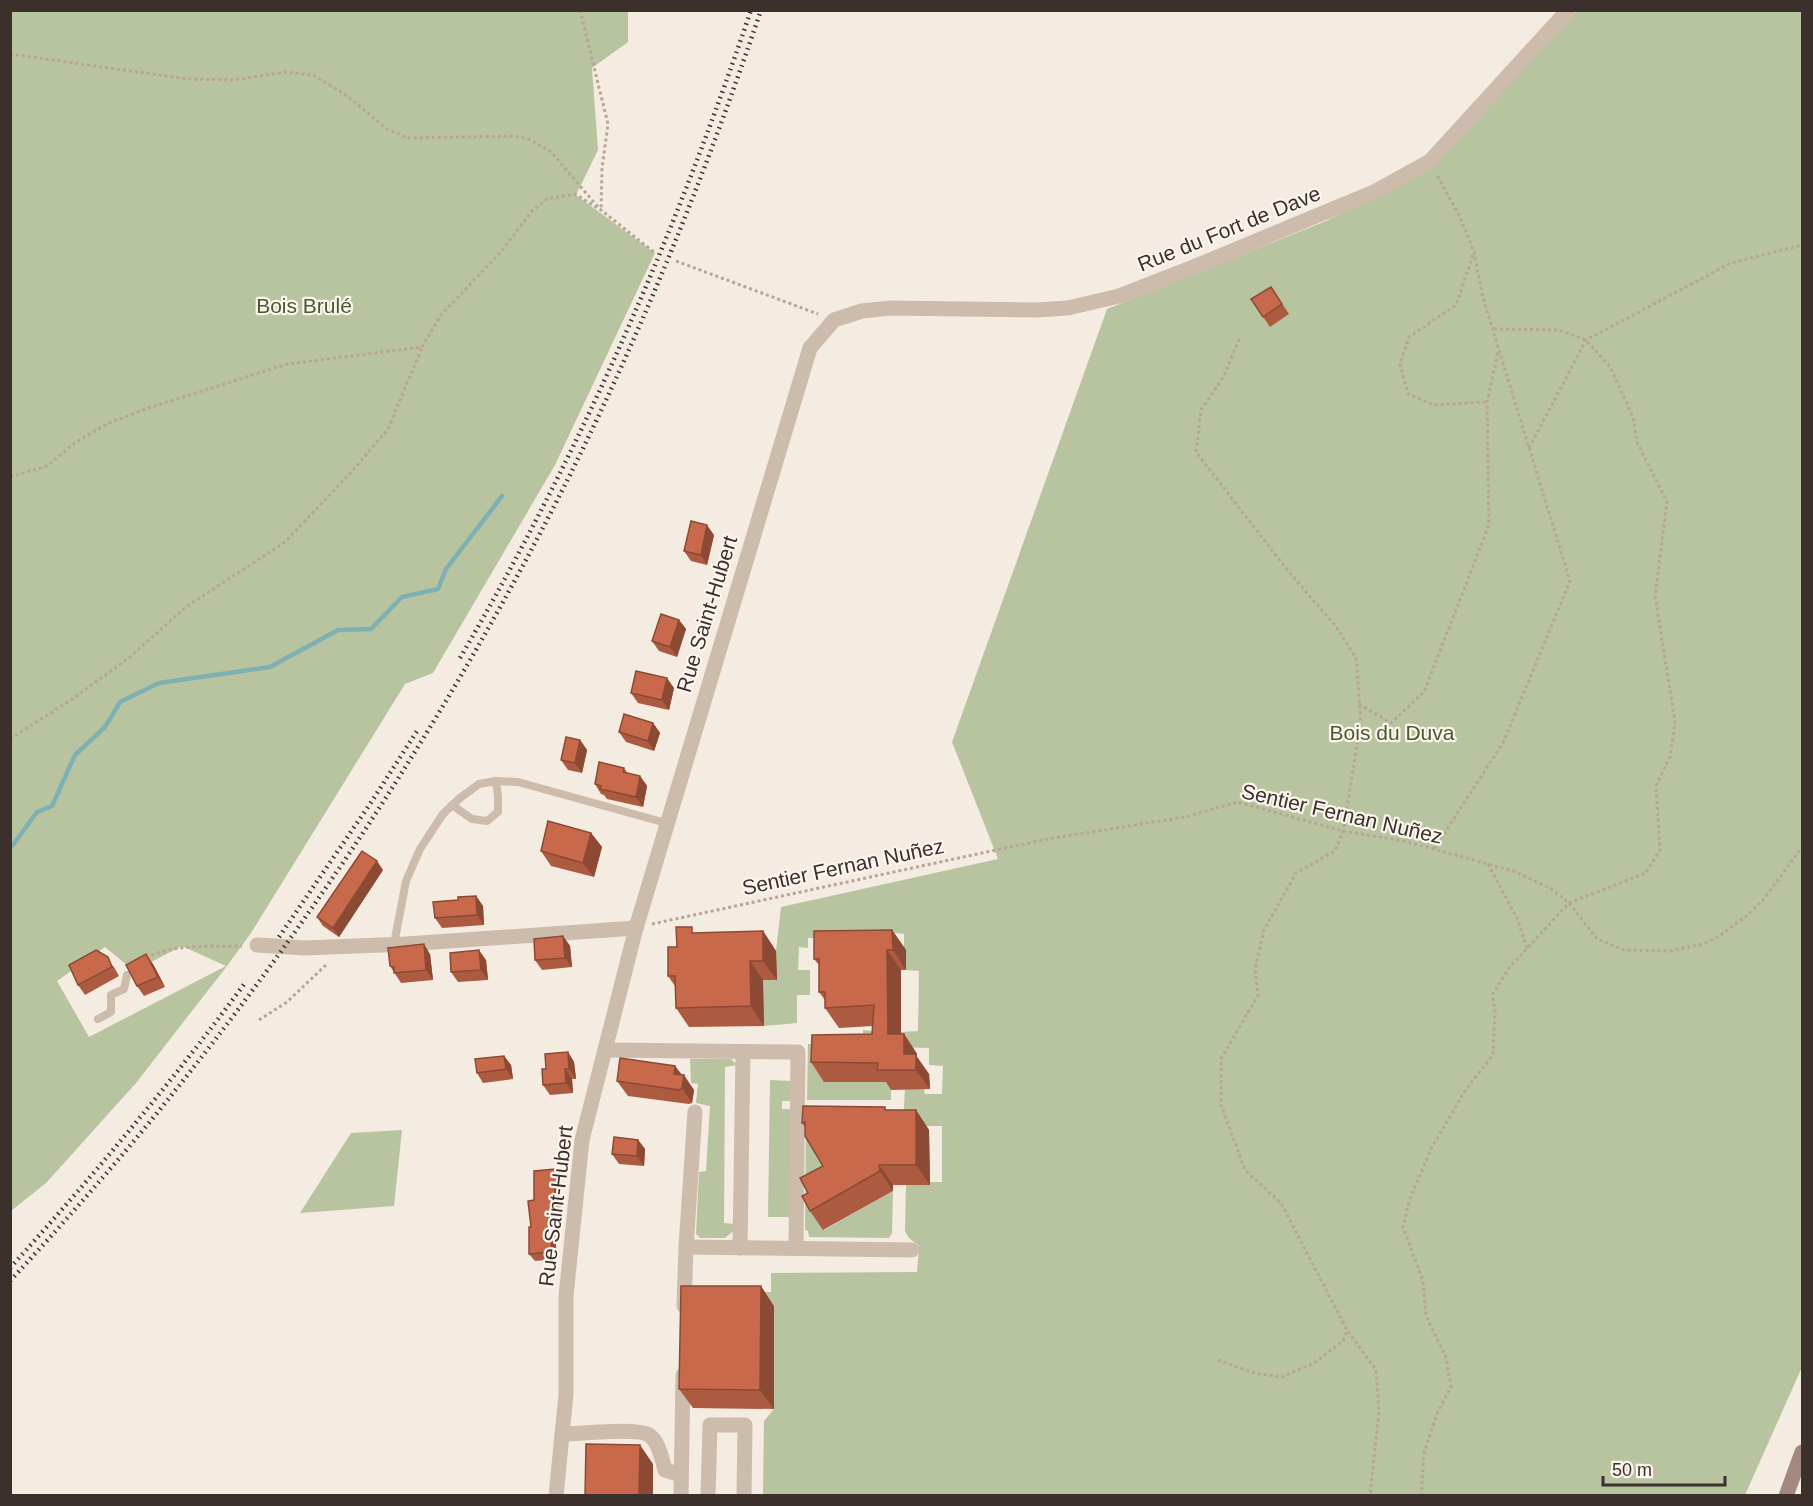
<svg xmlns="http://www.w3.org/2000/svg" width="1813" height="1506" font-family="Arial,sans-serif">
<style>
.green{fill:#b8c4a0;fill-rule:evenodd}
.lines{fill:none;stroke-linecap:round;stroke-linejoin:round}
.stream{stroke:#7fb0b2;stroke-width:4.5}
.path{stroke:#b9a596;stroke-width:3;stroke-dasharray:3 3;stroke-linecap:butt}
.lane{stroke:#cdbbac;stroke-width:8}
.street{stroke:#cdbbac;stroke-width:15}
.secondary{stroke:#a18a7d;stroke-width:15}
.rail{stroke:#3b302b;stroke-width:4.5;stroke-dasharray:1.5 4.5;stroke-linecap:butt}
.wall{fill:#ac5a40}
.shaded-wall{fill:#8c4a34}
.building{fill:#c8694b;stroke:#8c4a34;stroke-width:1.5}
.labels{text-anchor:middle;stroke-width:4.5;stroke-linejoin:round;paint-order:stroke}
.street-label{font-size:21px;fill:#3b302b;stroke:#fbf5ee}
.park-label{font-size:21px;fill:#4a5a2e;stroke:#fbf5ee}
</style>
<rect width="100%" height="100%" fill="#f4ebe1"/>
<g class="green">
<path d="M11,11H628V42L592,68L598,150L576,195L655,253L555,465L433,673L405,684L251,933L227,966L136,1083L46,1183L11,1211ZM182,946L226,966L89,1037L57,981L105,947L134,971Z"/>
<path d="M1577,11H1802V1367L1745,1495H763L764,1421L774,1409L694,1290L771,1292V1273L917,1272L919,1246L909,1238L905,1231L906,1185H929L930,1182H942V1126H912L903,1123L905,1089H924L925,1094H942L943,1066L929,1065V1048L863,1046V1030L901,1034V1032L918,1031L919,971L906,970V950H904V934L888,932L882,937L808,938V948L799,947L798,970H810V995H797V1023L764,1026L763,980H777L776,951L781,907L998,859L952,742L1107,309L1326,221L1431,168Z"/>
<path d="M808,1044H822L825,1081L891,1082V1100H807Z"/>
<path d="M690,1059H731L737,1065L725,1067L724,1223L735,1224L736,1231L732,1232L725,1238H700L696,1234L699,1172L706,1171L710,1106L696,1103L698,1084L691,1083Z"/>
<path d="M770,1080L791,1081V1101H782V1109H791L789,1217H768Z"/>
<path d="M806,1109H891V1126L819,1142V1159L837,1185L824,1230L893,1191L892,1233L889,1238L809,1237L808,1231L805,1230Z"/>
<path d="M402,1130L394,1206L300,1213L351,1133Z"/>
</g>
<g class="lines">
<path class="stream" d="M10,846L13,845L37,812L52,806L75,755L105,727L120,702L159,683L270,667L338,630L371,629L402,597L438,589L446,569L502,496"/>
<g class="path">
<path d="M580,10L608,124L602,168L601,210"/>
<path d="M10,54L188,79L233,80L286,72L313,75L346,95L387,129L408,138L515,136L531,140L551,152L598,207"/>
<path d="M1473,255L1456,305L1409,337L1400,364L1408,394L1434,405L1487,402"/>
<path d="M676,261L818,314"/>
<path d="M10,278V284"/>
<path d="M1239,339L1224,376L1201,410L1196,452L1285,567L1337,628L1356,658L1361,722L1343,831L1335,851L1296,873L1264,930L1255,969L1258,995L1221,1059V1105L1245,1170L1281,1203L1347,1330L1376,1370L1379,1411L1370,1496"/>
<path d="M1529,448L1586,340L1731,263L1802,245"/>
<path d="M10,477L47,466L76,442L109,423L148,408L288,364L422,347L441,315L501,252L532,211L547,199L575,194L601,210L655,253"/>
<path d="M1359,704L1391,723L1424,692L1489,525L1487,402L1498,352"/>
<path d="M10,739L71,700L130,657L186,607L285,542L353,470L388,429L422,347"/>
<path d="M1434,849L1503,743L1570,581L1483,298L1474,252L1460,217L1437,175"/>
<path d="M1488,864L1518,920L1527,949"/>
<path d="M652,924L1047,839L1185,817L1238,802L1343,831L1404,841L1513,871L1550,888L1569,903L1597,939L1624,950L1670,951L1703,944L1718,937L1745,917L1764,899L1802,847"/>
<path d="M146,958C176,943 209,947 242,946"/>
<path d="M259,1020L287,1002L328,963"/>
<path d="M1218,1360L1254,1373L1282,1377L1314,1363L1343,1341L1347,1330"/>
<path d="M1421,1496L1424,1453L1438,1411L1451,1387L1446,1357L1426,1316L1423,1281L1403,1227L1409,1201L1431,1149L1466,1089L1493,1055L1495,1010L1492,995L1509,968L1569,903L1646,873L1660,850L1656,786L1670,757L1675,722L1655,596L1667,502L1637,442L1633,417L1610,367L1586,340L1559,330L1493,329"/>
</g>
<g class="lane">
<path d="M452,805L472,819L487,821L498,812V796L496,781"/>
<path d="M394,944L406,881L420,849L443,814L460,798L479,784L496,781L518,782L666,823"/>
<path d="M98,1019L111,1012V995L124,989L127,975"/>
</g>
<g class="street">
<path d="M257,945L305,948L406,944L636,928"/>
<path d="M605,1050L798,1052L796,1248"/>
<path d="M686,1247L912,1250"/>
<path d="M740,1248L743,1052"/>
<path d="M684,1306L686,1247L695,1112"/>
<path d="M562,1434C580,1434 636,1427 649,1435C659,1442 662,1459 665,1470L681,1475"/>
<path d="M556,1496L566,1394V1296L582,1140L636,928L810,348L834,320L862,311L890,308L1036,310L1068,308L1119,296L1196,266L1374,192L1430,161L1568,10"/>
<path d="M681,1496L683,1375"/>
<path d="M708,1496L710,1425H745L744,1496"/>
</g>
<path class="secondary" d="M1786,1496L1802,1452"/>
<g class="rail">
<path d="M460,658C580,453 675,235 751,10"/>
<path d="M279,937L370,804L419,728"/>
<path d="M10,1268C93,1176 172,1082 245,983"/>
<path d="M10,1281C59,1228 107,1174 153,1118C304,933 437,732 547,520C632,356 702,185 761,10"/>
</g>
</g>
<g class="wall">
<path d="M1271,287L1289,314L1270,327L1251,299Z"/>
<path d="M714,535L707,565L691,561L684,551Z"/>
<path d="M679,620L686,629L677,657L659,651L652,641Z"/>
<path d="M674,688L669,710L638,703L631,693Z"/>
<path d="M653,723L660,733L654,751L626,742L619,732Z"/>
<path d="M580,740L587,750L582,773L568,770L561,760Z"/>
<path d="M624,768L628,774L640,776L647,786L643,807L607,799L604,795L601,794L595,784Z"/>
<path d="M591,833L602,847L594,877L551,866L541,851Z"/>
<path d="M383,870L339,937L323,926L317,917Z"/>
<path d="M476,896L483,906L484,925L442,928L435,918L458,900Z"/>
<path d="M892,930L906,950V970H901V1034H904L917,1054V1057L929,1074L930,1089L891,1090L886,1082H824L811,1062L872,1034L873,1026L839,1028L825,1008V1000L819,992V965L814,959Z"/>
<path d="M763,931L776,951L777,980H763L764,1026L689,1027L676,1008L675,986L668,976L677,947L696,933Z"/>
<path d="M563,936L570,946L572,967L542,970L535,960Z"/>
<path d="M96,950L114,967L119,976L85,995L78,985Z"/>
<path d="M430,954L433,980L401,983L390,966Z"/>
<path d="M486,960L488,980L458,982L451,972Z"/>
<path d="M153,964L165,987L144,996L137,986Z"/>
<path d="M568,1052L574,1062L576,1079H572L573,1093L550,1095L543,1085L546,1069Z"/>
<path d="M504,1056L511,1065L513,1079L483,1083L477,1073Z"/>
<path d="M675,1066L694,1090L692,1103L689,1104L628,1096L617,1081Z"/>
<path d="M888,1110H916L929,1130L930,1185H893V1191L823,1230L810,1211L808,1193L823,1166L805,1127L802,1123Z"/>
<path d="M638,1140L645,1149L644,1166L619,1164L612,1154Z"/>
<path d="M555,1169L560,1177L561,1191H559L562,1207L557,1208L559,1233H555L557,1259L535,1261L529,1254L531,1227L534,1200Z"/>
<path d="M774,1306V1409L693,1408L679,1389Z"/>
</g>
<g class="shaded-wall">
<path d="M707,525L714,535L707,565L701,555Z"/>
<path d="M679,620L686,629L677,657L670,647Z"/>
<path d="M667,678L674,688L669,710L662,700Z"/>
<path d="M653,723L660,733L654,751L648,741Z"/>
<path d="M580,740L587,750L582,773L575,763Z"/>
<path d="M640,776L647,786L643,807L636,797Z"/>
<path d="M591,833L602,847L594,877L583,863Z"/>
<path d="M377,861L383,870L339,937L333,928Z"/>
<path d="M476,896L483,906L484,925L477,915Z"/>
<path d="M892,930L906,950V970L893,950Z"/>
<path d="M763,931L776,951L777,980L763,961Z"/>
<path d="M563,936L570,946L572,967L565,958Z"/>
<path d="M424,944L430,954L433,980L426,970Z"/>
<path d="M479,950L486,960L488,980L481,970Z"/>
<path d="M887,950L901,970V1054L888,1034Z"/>
<path d="M146,954L153,964L165,987L158,977Z"/>
<path d="M750,961L763,980L764,1026L751,1006Z"/>
<path d="M904,1034L917,1054V1057L929,1074L930,1089L904,1054Z"/>
<path d="M568,1052L574,1062L576,1079L569,1069Z"/>
<path d="M504,1056L511,1065L513,1079L506,1069Z"/>
<path d="M675,1066L683,1077L684,1075L694,1090L692,1103L682,1088L674,1074Z"/>
<path d="M565,1069L572,1079L573,1093L566,1083Z"/>
<path d="M916,1110L929,1130L930,1185L916,1165Z"/>
<path d="M638,1140L645,1149L644,1166L637,1156Z"/>
<path d="M879,1165L893,1185V1191L880,1171Z"/>
<path d="M555,1169L560,1177L561,1191L556,1183Z"/>
<path d="M554,1183L559,1191L562,1207L556,1199Z"/>
<path d="M552,1200L557,1208L559,1233L554,1225Z"/>
<path d="M550,1226L555,1233L557,1259L552,1252Z"/>
<path d="M761,1286L774,1306V1409L760,1390Z"/>
<path d="M640,1445L653,1464V1496H639Z"/>
</g>
<g class="building">
<path d="M1271,287L1282,304L1263,317L1251,299Z"/>
<path d="M691,521L707,525L701,555L684,551Z"/>
<path d="M661,614L679,620L670,647L652,641Z"/>
<path d="M636,671L667,678L662,700L631,693Z"/>
<path d="M624,714L653,723L648,741L619,732Z"/>
<path d="M566,737L580,740L575,763L561,760Z"/>
<path d="M599,762L624,768L623,772L640,776L636,797L600,789L601,786L595,784Z"/>
<path d="M548,821L591,833L583,863L541,851Z"/>
<path d="M362,851L377,861L333,928L317,917Z"/>
<path d="M476,896L477,915L435,918L433,902L458,900V897Z"/>
<path d="M676,927H692V933L763,931V961H750L751,1006L676,1008L675,976H668V947H677Z"/>
<path d="M892,930L893,950H887L888,1034H904V1054H916V1070H877L878,1063L811,1062L812,1035L872,1034L874,1005L825,1008V992H819V959H814V931Z"/>
<path d="M563,936L565,958L535,960L534,939Z"/>
<path d="M424,944L426,970L394,973V967L390,966L388,948Z"/>
<path d="M96,950L108,957L112,967L78,985L69,965Z"/>
<path d="M479,950L481,970L451,972L450,953Z"/>
<path d="M146,954L158,977L137,986L126,965Z"/>
<path d="M568,1052L569,1069H565L566,1083L543,1085L542,1069H546L545,1054Z"/>
<path d="M504,1056L506,1069L477,1073L475,1059Z"/>
<path d="M620,1058L675,1066L674,1074L684,1075L682,1088L679,1090L617,1081Z"/>
<path d="M803,1106L885,1107V1110H916V1165H879L880,1171L810,1211L802,1196L808,1193L800,1178L823,1166L805,1136V1122L802,1123Z"/>
<path d="M614,1137L638,1140L637,1156L612,1154Z"/>
<path d="M555,1169L556,1183H554L556,1199L552,1200L554,1225L550,1226L552,1252L529,1254V1227H531L528,1201L534,1200V1171Z"/>
<path d="M681,1286H761L760,1390L679,1389Z"/>
<path d="M586,1444L640,1445L639,1496H585Z"/>
</g>
<g class="labels">
<g class="street-label">
<text transform="translate(1229 229) rotate(-22)" y="7">Rue du Fort de Dave</text>
<text transform="translate(707 614) rotate(-73)" y="7">Rue Saint-Hubert</text>
<text transform="translate(1342 814) rotate(13)" y="7">Sentier Fernan Nuñez</text>
<text transform="translate(843 867) rotate(-12)" y="7">Sentier Fernan Nuñez</text>
<text transform="translate(556 1206) rotate(-83)" y="7">Rue Saint-Hubert</text>
</g>
<g class="park-label">
<text x="304" y="313">Bois Brulé</text>
<text x="1392" y="740">Bois du Duva</text>
</g>
</g>
<rect width="1813" height="1506" fill="none" stroke="#3b302b" stroke-width="24"/>
<path d="M1603 1476v9h122v-9" fill="none" stroke="#3b302b" stroke-width="3"/>
<text x="1612" y="1476" font-size="18" fill="#3b302b" stroke="#fbf5ee" stroke-width="4.5" paint-order="stroke">50 m</text>
</svg>
